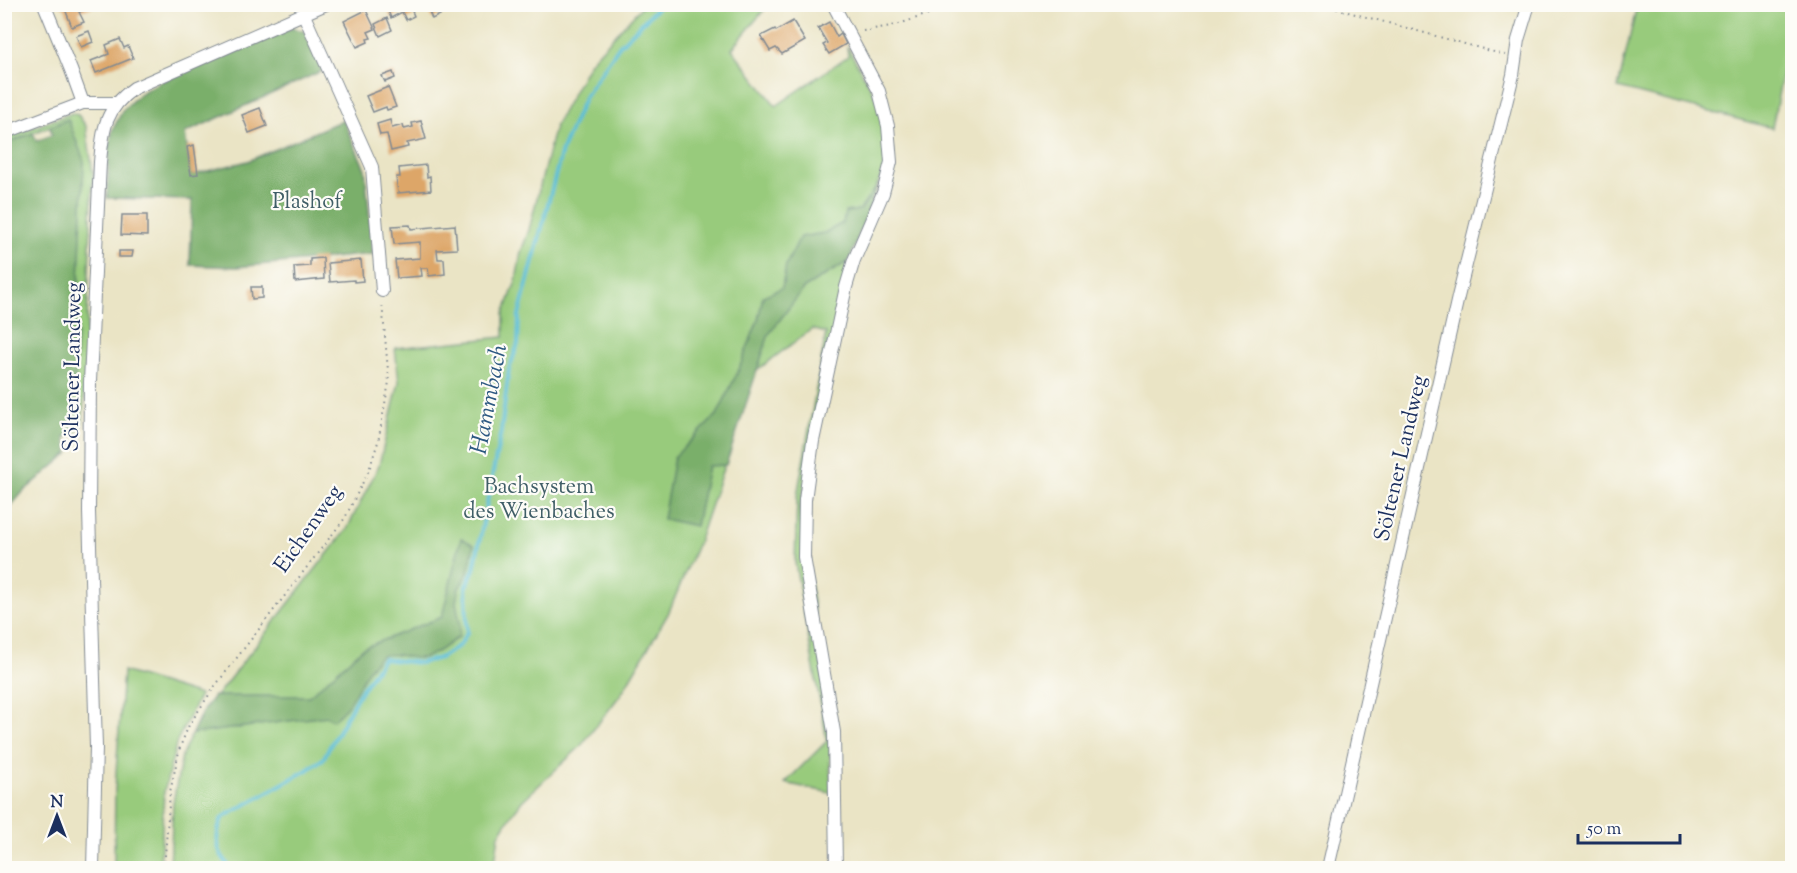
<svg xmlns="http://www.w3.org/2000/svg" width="1797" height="873" font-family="'Sorts Mill Goudy',serif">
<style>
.green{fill:#98cb7b;stroke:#5a7d6c;stroke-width:1.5}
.forest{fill:#7aaf6b;stroke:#4a6f64;stroke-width:1.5}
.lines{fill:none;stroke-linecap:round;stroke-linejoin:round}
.stream{stroke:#57bcd5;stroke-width:4}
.building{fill:#dda668}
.minor-casing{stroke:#828a92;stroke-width:14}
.path{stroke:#828a92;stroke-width:2;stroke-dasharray:1.5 4.5;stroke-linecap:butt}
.minor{stroke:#fff;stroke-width:12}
.labels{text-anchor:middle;stroke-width:4.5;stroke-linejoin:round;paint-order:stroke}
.park-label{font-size:22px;fill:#405e67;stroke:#fdfcf7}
.street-label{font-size:22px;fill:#1b2f5e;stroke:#fdfcf7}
.water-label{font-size:24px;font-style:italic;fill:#2d5982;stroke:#fdfcf7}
</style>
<rect width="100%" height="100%" fill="#fdfcf7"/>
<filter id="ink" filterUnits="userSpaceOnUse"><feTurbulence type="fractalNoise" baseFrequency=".0167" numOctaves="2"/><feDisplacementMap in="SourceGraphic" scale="12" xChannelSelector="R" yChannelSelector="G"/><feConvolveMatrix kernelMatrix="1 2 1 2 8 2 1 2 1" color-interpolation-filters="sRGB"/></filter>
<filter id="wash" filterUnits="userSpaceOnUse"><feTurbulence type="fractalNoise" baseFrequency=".008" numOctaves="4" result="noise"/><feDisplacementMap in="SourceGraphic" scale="24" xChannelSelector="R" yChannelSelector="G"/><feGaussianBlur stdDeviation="1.35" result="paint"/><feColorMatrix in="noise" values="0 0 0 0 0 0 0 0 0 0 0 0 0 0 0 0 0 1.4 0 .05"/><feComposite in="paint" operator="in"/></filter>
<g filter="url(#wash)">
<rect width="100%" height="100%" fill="#eae4c5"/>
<g class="green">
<path d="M643,5H768L732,49L776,106L848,56L847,46L879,103L886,131V162L864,222L839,239L771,331L804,288L849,261L800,508L829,718L831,793L785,783L827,741L795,563L797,496L826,333L812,329L756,371L699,540L668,614L621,694L580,747L522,801L511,816L499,835L494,868H170L173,803L182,755L199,718L347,529L379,465L399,382L395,348L504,337V314L516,281L521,252L529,230L555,126L590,62Z"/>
<path d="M1637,5H1792V22L1772,128L1618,88Z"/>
<path d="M72,113L78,115L86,126L93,173L83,420C80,431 76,434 65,437L73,428L68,119L5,144V138Z"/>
<path d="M123,671L200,695L177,741L164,792L160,868H114L115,788Z"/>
</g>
<g class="forest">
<path d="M292,28L304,31L322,71L185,133L191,175L248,161L343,120L365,169L373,254L237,267L190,265L192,200L107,198L109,152L112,131L123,110L139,94L162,81Z"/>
<path d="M68,119L84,161L73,428L65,437L69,453L23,492L5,513V144L33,133L37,141L52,135L50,127Z"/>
<path d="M878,184L849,261L804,288L769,334L726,465L708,466L696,526L663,519L674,457L717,415L739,369L758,320L763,296L782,288L786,265L800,237L824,233L843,223L845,212L860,210Z"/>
<path d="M461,538L474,545L468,573L459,588L456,602L460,623L459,637C447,644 437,655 423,658C408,660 396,651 381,656C360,673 355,705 333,720L327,716L192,734L204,709L214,696H309L363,648L442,617Z"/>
</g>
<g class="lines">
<path class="stream" d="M228,868C228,862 225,861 222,856C215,843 217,831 222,818L307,770L323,759L360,692L383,659L420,663L440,658L460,645L467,633L466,586L474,569L501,431L509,369L518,344L519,315L562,150L585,96L619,46L661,4"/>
</g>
<g id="blocks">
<g class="building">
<path d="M59,4H97V5L79,12L84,22L72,27L65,9Z"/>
<path d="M385,4H409L414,16L406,20L402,12L391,18Z"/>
<path d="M426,4H450L452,9L432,19Z"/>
<path d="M366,10L375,29L368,32L371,38L367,39L368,42L357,47L344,21Z"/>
<path d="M387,18L392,30L380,36L375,24Z"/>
<path d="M793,21L805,41L782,54L776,48L770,51L761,36L775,29L776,31Z"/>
<path d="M829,22L837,37L841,34L846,44L829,54L823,45L827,43L818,28Z"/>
<path d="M89,31L93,42L81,47L76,36Z"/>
<path d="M120,39L124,48L128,46L133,58L96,73L91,61L109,54L106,45Z"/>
<path d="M393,72L395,78L385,82L382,76Z"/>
<path d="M388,87L396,107L387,110L386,107L373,112L366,96Z"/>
<path d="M260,108L267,126L249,133L242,115Z"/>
<path d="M390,120L392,128L403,125L404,129L413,127L412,123L421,121L426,139L407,143L408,147L391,151L387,134L380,135L377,124Z"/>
<path d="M194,145L198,174L191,175L187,147Z"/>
<path d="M426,165L427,177L430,176L431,190L398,193L396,177H400L399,168Z"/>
<path d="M122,215H147V236L121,235Z"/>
<path d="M410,225L411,229L455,225L457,249L437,250L438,259H444L445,274L429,276L428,268H421L422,276L397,278L395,260L420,258V242L394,244L392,226Z"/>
<path d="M119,251H133L132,257H119Z"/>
<path d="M323,258L324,279L295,282L294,267L310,266V259Z"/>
<path d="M361,260L363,281L354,282V280L330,282L328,263Z"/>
<path d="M251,287H262V298L252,299Z"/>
</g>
</g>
</g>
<g filter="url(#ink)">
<use href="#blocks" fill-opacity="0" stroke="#828a92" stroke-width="1.5"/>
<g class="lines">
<defs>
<g id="minor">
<path d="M44,4L71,70L83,103"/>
<path d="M833,4L879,91L888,126L891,162L883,193L854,260L846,287L813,441L805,500L804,557L834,732L836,868"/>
<path d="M304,15L372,167L382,291"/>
<path d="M4,133L83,103H115"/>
<path d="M93,868L96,747L89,512L90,382L100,162C103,128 105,109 134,88L326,4"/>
<path d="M1328,868L1458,297L1513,75L1518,40L1529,4"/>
</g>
</defs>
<use href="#minor" class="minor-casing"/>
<g class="path">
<path d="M814,4L821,8"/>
<path d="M1319,4L1505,55"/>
<path d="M863,31L896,25L958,4"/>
<path d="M164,868L170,792L180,747L189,725L215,686L345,518L369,470L378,442L389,382L382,302"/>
</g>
<use href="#minor" class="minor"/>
</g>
</g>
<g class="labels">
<g class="park-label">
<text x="307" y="208">Plashof</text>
<text x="539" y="493">Bachsystem<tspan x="539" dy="25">des Wienbaches</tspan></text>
</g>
<g class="street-label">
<text transform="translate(71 367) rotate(-89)" y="8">Söltener Landweg</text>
<text transform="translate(1399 458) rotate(-77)" y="8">Söltener Landweg</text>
<text transform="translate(307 528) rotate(-55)" y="8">Eichenweg</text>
</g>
<g class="water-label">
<text transform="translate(488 399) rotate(-79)" y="8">Hammbach</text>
</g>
</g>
<rect width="1797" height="873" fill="none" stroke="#fdfcf7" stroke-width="24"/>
<g transform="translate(57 816)" stroke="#fdfcf7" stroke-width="4.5" paint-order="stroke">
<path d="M0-4.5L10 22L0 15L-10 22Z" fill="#1b2f5e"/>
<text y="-9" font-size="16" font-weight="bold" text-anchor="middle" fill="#1b2f5e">N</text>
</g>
<path d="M1578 834v9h102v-9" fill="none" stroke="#1b2f5e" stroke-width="3"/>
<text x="1587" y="834" font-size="18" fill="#1b2f5e" stroke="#fdfcf7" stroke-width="4.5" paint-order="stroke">50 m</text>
</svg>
